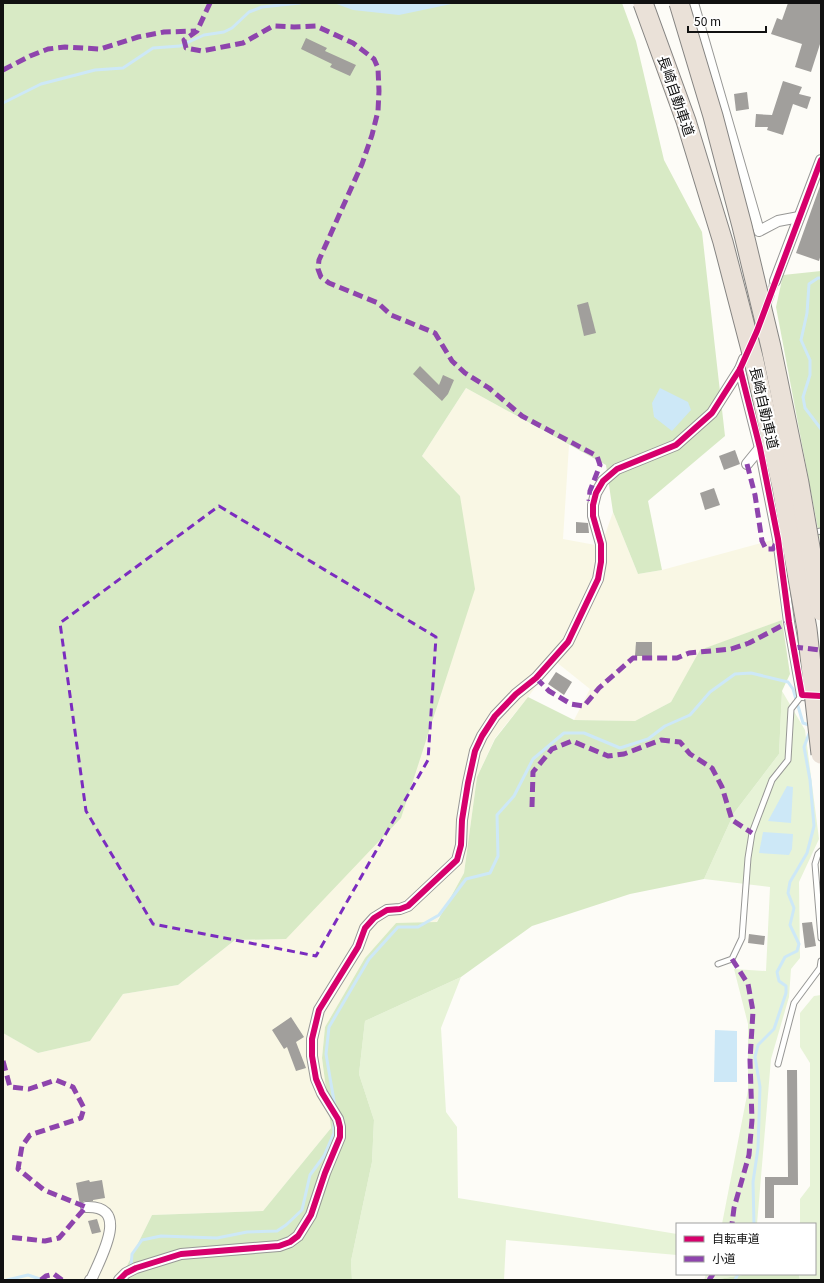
<svg xmlns="http://www.w3.org/2000/svg" width="824" height="1283" font-family="Georgia,'Noto Sans JP',serif">
<style>
.farmland{fill:#f9f7e4}
.green{fill:#e7f3d7}
.forest{fill:#d8eac5}
.water{fill:#cde8f7}
.lines{fill:none;stroke-linecap:round;stroke-linejoin:round}
.stream{stroke:#cde8f7;stroke-width:3}
.building{fill:#a19f9c}
.street-tunnel{stroke:#dad9d4;stroke-width:10;stroke-dasharray:10 5;stroke-linecap:butt}
.lane-casing{stroke:#979795;stroke-width:7}
.street-casing{stroke:#979795;stroke-width:12}
.lane{stroke:#fffffe;stroke-width:5}
.street{stroke:#fffffe;stroke-width:10}
.highway-bridge-casing{stroke:#858482;stroke-width:21;stroke-linecap:butt}
.highway-bridge{stroke:#eae1d8;stroke-width:19}
.quiet{stroke:#8e44ad;stroke-width:5;stroke-dasharray:10 5;stroke-linecap:butt}
.cycleway-casing{stroke:#fff;stroke-width:8}
.cycleway{stroke:#d6006c;stroke-width:6}
.marked{fill:none;stroke:#7b2cbf;stroke-width:3;stroke-dasharray:8 5;stroke-linejoin:round}
.labels{text-anchor:middle;stroke-width:4;stroke-linejoin:round;paint-order:stroke}
.street-label{font-size:14px;fill:#111;stroke:#fff}
</style>
<rect width="100%" height="100%" fill="#fdfcf7"/>
<path class="farmland" d="M466,388L569,445L563,539L601,546L613,512L638,574L662,570L772,540L782,620L701,650L671,702L635,721L574,720L590,689L555,661L528,697L495,738L477,777L464,873L436,923H396L365,958L325,1027L322,1058L331,1128L263,1211L152,1215L120,1280H3V1033L38,1053L89,1041L123,994L178,985L235,940L286,939L460,496L422,456Z"/>
<g class="green">
<path d="M782,691L805,730L819,839L799,882L800,958L791,969L789,997L771,1059L757,1224H722L748,1090V1024L734,969L766,971L770,887L704,879L734,813L779,754Z"/>
<path d="M461,977L441,1028L446,1112L457,1127L458,1198L677,1234V1255L506,1240L504,1280H352L351,1261L372,1162L374,1120L359,1074L365,1021Z"/>
<path d="M821,995V1280H800L799,1274H815V1224H800V1199L810,1186V1063L800,1047V1013L814,996Z"/>
<path d="M706,1274H748L713,1280H704Z"/>
</g>
<g class="forest">
<path d="M3,3H622L636,41L664,160L702,232L725,436L648,501L662,570L638,574L613,512L606,465L466,388L422,456L460,496L475,589L401,818L286,939L235,940L178,985L123,994L90,1041L38,1053L3,1033Z"/>
<path d="M821,271V545L776,307L783,275Z"/>
<path d="M782,620L790,674L782,691L779,754L734,813L704,879L630,894L532,926L461,977L365,1021L359,1074L374,1120L372,1162L351,1261L352,1280H120L152,1215L263,1211L331,1128L322,1058L325,1027L365,958L396,923L437,922L464,873L477,777L495,739L528,697L574,720L635,721L671,702L700,650Z"/>
<path d="M748,1274L799,1275L800,1280H713Z"/>
</g>
<g class="water">
<path d="M334,3H456L399,15L353,10Z"/>
<path d="M660,388L688,402L691,410L672,431L654,417L652,403Z"/>
<path d="M787,786L793,787L791,823L768,821Z"/>
<path d="M763,832L793,834L792,849L789,855L759,853Z"/>
<path d="M715,1030L737,1031V1082H714Z"/>
</g>
<g class="lines">
<g class="stream">
<path d="M3,103L41,84L95,70L123,68L153,48L180,46L204,35L224,32L232,28L249,12L262,7L300,3"/>
<path d="M821,278H818L809,284L807,313L801,340L810,360V375L803,397L805,408L821,429"/>
<path d="M335,1107L326,1054L329,1027L369,959L398,927H418L439,915L466,879L490,873L498,856L497,815L514,796L533,759L564,733H584L620,748L648,739L665,726L690,715L710,692L735,674L751,673L788,682L793,689L803,723L812,726"/>
<path d="M754,1224L753,1182L758,1148L760,1087L755,1057L758,1045L774,1029L786,993V986L779,981L777,972L785,957L797,951L799,944L790,925L794,908L788,893L790,882L807,853L814,826L810,780L804,747L810,731"/>
<path d="M131,1268L132,1254L142,1240L161,1236L217,1238L247,1232L277,1231L286,1225L302,1210L310,1175L324,1156L334,1133V1121"/>
<path d="M7,1280L28,1275L43,1280"/>
<path d="M735,1280L738,1274"/>
</g>
</g>
<g class="building">
<path d="M788,3H821V41L811,72L795,67L802,44L771,34L777,18L782,20Z"/>
<path d="M306,38L327,48L325,51L356,65L350,76L330,67L332,64L301,49Z"/>
<path d="M783,81L802,87L799,94L811,97L807,109L793,104L783,135L767,130L768,127H755L756,114L772,115Z"/>
<path d="M747,92L749,109L736,111L734,94Z"/>
<path d="M820,186H821V254L819,261L796,253Z"/>
<path d="M588,302L596,333L584,336L577,305Z"/>
<path d="M420,366L439,385L443,375L454,380L448,394L442,401L413,374Z"/>
<path d="M735,450L740,464L724,470L719,456Z"/>
<path d="M714,488L720,505L705,510L700,493Z"/>
<path d="M576,522L588,523L589,533H576Z"/>
<path d="M636,642H652V656H635Z"/>
<path d="M556,672L572,682L564,695L548,684Z"/>
<path d="M812,922L816,946L805,948L802,923Z"/>
<path d="M749,934L765,936L764,945L748,943Z"/>
<path d="M291,1017L304,1037L296,1042L306,1068L296,1071L287,1047L284,1049L272,1030Z"/>
<path d="M787,1070H797L798,1185H774V1218H765V1177H788Z"/>
<path d="M89,1180L90,1182L102,1180L105,1198L93,1200V1201H84L80,1205L76,1183Z"/>
<path d="M97,1219L101,1232L92,1234L88,1221Z"/>
</g>
<g class="lines">
<path class="street-tunnel" d="M751,345L757,331L775,281"/>
<defs>
<g id="lane">
<path d="M811,533L821,531"/>
<path d="M821,851L818,854L815,864L821,938"/>
<path d="M718,964L732,959L742,938L748,858L752,833L772,780L788,760L791,709L802,695"/>
<path d="M778,1064L794,1003L820,968L821,961"/>
</g>
<g id="street">
<path d="M693,3L759,231L778,221L799,217"/>
<path d="M775,281L821,160"/>
<path d="M740,369L760,448L778,539L789,622L802,695L817,696"/>
<path d="M747,464L760,448"/>
<path d="M86,1207C131,1205 101,1257 92,1278L90,1280"/>
<path d="M119,1280L126,1273L136,1268L181,1254L279,1246L290,1242L298,1236L311,1215L325,1173L340,1137V1127L338,1119L322,1093L316,1079L312,1056V1039L319,1010L358,947L365,928L374,918L387,910L400,909L408,906L457,860L461,845L462,820L468,783L475,751L482,736L495,716L516,694L536,678L568,642L598,579L601,562V544L593,516V505L596,493L603,481L617,469L676,445L712,413L740,369L744,359"/>
</g>
</defs>
<use href="#lane" class="lane-casing"/>
<use href="#street" class="street-casing"/>
<use href="#lane" class="lane"/>
<use href="#street" class="street"/>
<defs>
<g id="highway-bridge">
<path d="M643,3L686,121L723,242L754,361L782,487L807,629L821,754"/>
<path d="M679,3L713,116L742,226L771,347L799,483L821,611"/>
</g>
</defs>
<use href="#highway-bridge" class="highway-bridge-casing"/>
<use href="#highway-bridge" class="highway-bridge"/>
<g class="quiet">
<path d="M210,3L197,31L184,40L186,48L202,51L243,43L273,26L294,27L316,26L353,43L374,59L378,68L379,91L378,111L372,135L362,164L319,260L318,269L321,277L329,283L378,303L391,315L435,333L452,361L465,373L489,388L522,416L597,456L600,465L590,491L589,501"/>
<path d="M3,70L30,56L48,49L65,47L100,49L138,37L164,32L196,31"/>
<path d="M747,464L755,495L762,541L766,549H773L777,541"/>
<path d="M793,647L821,650"/>
<path d="M536,678L549,691L571,704L584,706L599,688L633,658H677L689,653L731,649L749,643L789,622"/>
<path d="M532,807L533,772L552,749L572,741L608,756L624,754L661,740L680,742L690,754L712,768L722,787L732,820L752,833"/>
<path d="M732,959L748,984L753,1011L750,1060L752,1120L749,1155L734,1208L732,1224"/>
<path d="M3,1061L10,1087L29,1089L56,1080L73,1087L84,1108L81,1118L30,1135L22,1146L18,1169L44,1190L86,1207L59,1238L45,1241L8,1237"/>
<path d="M41,1280L46,1276L54,1274L62,1280"/>
<path d="M709,1280L713,1274"/>
</g>
<defs>
<g id="cycleway">
<path d="M740,369L760,448L778,539L789,622L802,695L821,696"/>
<path d="M119,1280L126,1273L136,1268L181,1254L279,1246L290,1242L298,1236L311,1215L325,1173L340,1137V1127L338,1119L322,1093L316,1079L312,1056V1039L319,1010L358,947L365,928L374,918L387,910L400,909L408,906L457,860L461,845L462,820L468,783L475,751L482,736L495,716L516,694L536,678L568,642L598,579L601,562V544L593,516V505L596,493L603,481L617,469L676,445L712,413L740,369L757,331L821,160"/>
</g>
</defs>
<use href="#cycleway" class="cycleway-casing"/>
<use href="#cycleway" class="cycleway"/>
</g>
<path class="marked" d="M219,506L436,637L428,760L316,956L153,924L86,811L60,623Z"/>
<g class="labels">
<g class="street-label">
<text transform="translate(676 96) rotate(71)" y="5">長崎自動車道</text>
<text transform="translate(764 408) rotate(77)" y="5">長崎自動車道</text>
</g>
</g>
<rect width="824" height="1283" fill="none" stroke="#111111" stroke-width="8"/>
<rect x="676" y="1223" width="140" height="52" fill="#ffffff" stroke="#a0a0a0"/>
<rect x="684" y="1236" width="20" height="6" fill="#d6006c" stroke="#a0a0a0"/>
<text x="712" y="1243" font-size="12" fill="#111111">自転車道</text>
<rect x="684" y="1256" width="20" height="6" fill="#8e44ad" stroke="#a0a0a0"/>
<text x="712" y="1263" font-size="12" fill="#111111">小道</text>
<path d="M688 26v6h78v-6" fill="none" stroke="#111111" stroke-width="2"/>
<text x="694" y="26" font-size="12" fill="#111111" stroke="#ffffff" stroke-width="3" paint-order="stroke">50 m</text>
</svg>
